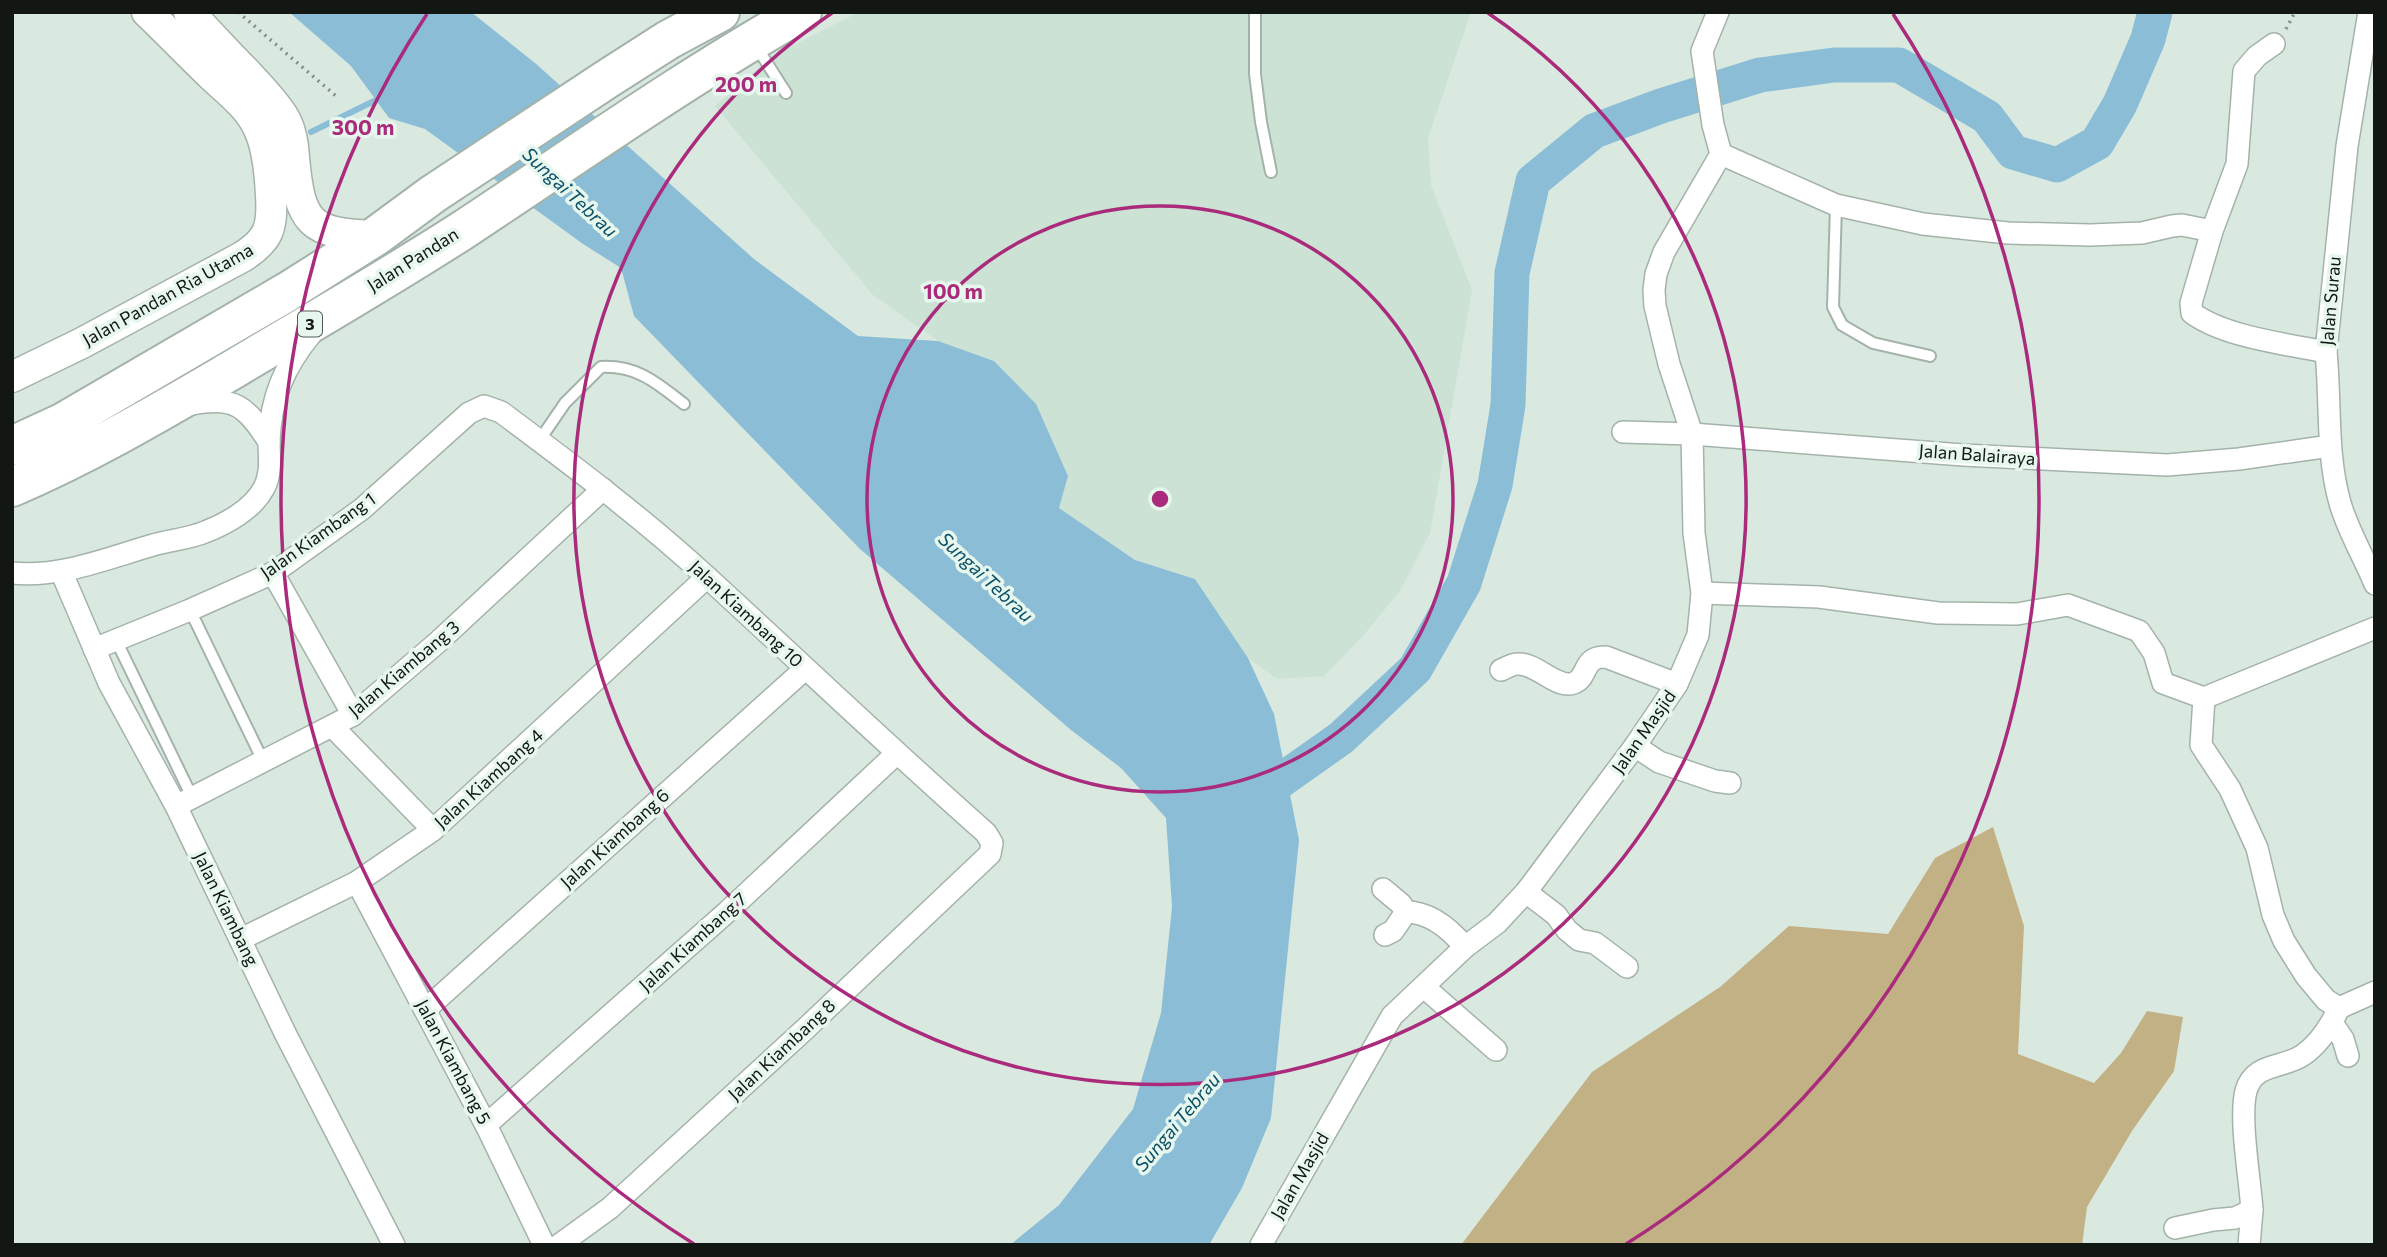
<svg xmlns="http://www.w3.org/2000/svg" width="2387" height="1257" font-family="Commissioner,sans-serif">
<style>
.built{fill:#cbe2d4}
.forest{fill:#c2b184}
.water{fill:#8bbed6}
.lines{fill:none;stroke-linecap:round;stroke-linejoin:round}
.stream{stroke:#8bbed6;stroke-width:6}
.river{stroke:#8bbed6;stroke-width:35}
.lane-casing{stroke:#a4b3aa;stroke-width:14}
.street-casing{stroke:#a4b3aa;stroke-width:24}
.secondary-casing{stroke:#a4b3aa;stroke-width:33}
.highway-casing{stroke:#a4b3aa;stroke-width:42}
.path{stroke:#828c86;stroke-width:3.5;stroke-dasharray:2 5;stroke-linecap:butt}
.lane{stroke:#fff;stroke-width:10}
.street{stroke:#fff;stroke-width:21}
.secondary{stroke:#fff;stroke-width:30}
.highway{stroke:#fff;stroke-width:38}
.ring{fill:none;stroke:#aa2b7b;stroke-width:3.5}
.labels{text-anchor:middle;stroke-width:7;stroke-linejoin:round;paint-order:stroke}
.shield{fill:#e7f7ed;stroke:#525a55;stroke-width:2}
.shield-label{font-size:16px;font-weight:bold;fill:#121714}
.street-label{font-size:18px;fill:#121714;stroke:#e7f7ed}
.water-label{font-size:19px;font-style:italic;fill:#0b5069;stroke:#e7f7ed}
.centre{fill:#aa2b7b;stroke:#e7f7ed;stroke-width:3.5}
.ring-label{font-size:21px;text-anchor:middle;font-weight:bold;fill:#aa2b7b;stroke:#e7f7ed;stroke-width:7;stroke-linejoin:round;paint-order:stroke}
</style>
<rect width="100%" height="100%" fill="#dae9e0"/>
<path class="built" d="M859,12H1469L1470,15L1428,138L1431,185L1472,290L1430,533L1400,591L1362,637L1324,676L1277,679L1248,658L1195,579L1135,560L1059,508L1068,476L1035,404L994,361L938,341L873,295L715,106L772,56Z"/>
<path class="forest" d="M1993,827L2024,926L2018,1054L2094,1083L2121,1053L2147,1011L2183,1017L2174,1071L2132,1131L2087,1207L2082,1245H1461L1592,1072L1720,987L1789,926L1888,934L1935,858Z"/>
<path class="water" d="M289,12H471L535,63L754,259L858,336L938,341L994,361L1036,404L1068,476L1059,508L1135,560L1195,579L1248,658L1274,714L1299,840L1271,1118L1242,1188L1209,1245H1010L1059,1205L1133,1109L1161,1013L1172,907L1166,818L1121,768L1071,730L860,549L634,316L621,268L583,244L425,129L389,118L351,66Z"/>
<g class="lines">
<path class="stream" d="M311,132L376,100"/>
<path class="river" d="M1249,803L1341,738L1415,669L1464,583L1495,485L1508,405L1512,273L1533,181L1594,131L1661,106L1760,75L1834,65H1899L1987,117L2013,152L2057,165L2097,143L2120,104L2148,39L2155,12"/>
<defs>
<g id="lane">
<path d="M1255,12V74L1261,122L1271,172"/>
<path d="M756,46L786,93"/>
<path d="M1836,205L1833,307L1842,325L1873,343L1930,356"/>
<path d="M539,441L565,403L601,367C637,365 657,383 684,404"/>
<path d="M190,610L263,761"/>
<path d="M116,640L192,797"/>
</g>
<g id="street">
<path d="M2369,12L2347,146L2326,352C2331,402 2326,454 2340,503C2348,531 2364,557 2375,584"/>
<path d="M2274,44L2257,56L2244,71L2237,164L2212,231L2191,303L2192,313C2225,337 2286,344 2326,352"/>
<path d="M1721,154L1836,205L1923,224L2008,233L2090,235L2142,233L2172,226L2182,225L2212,231"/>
<path d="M192,404C235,396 246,406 269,442"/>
<path d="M1623,432L1692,434L1963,455L2167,465L2239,459L2330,446"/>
<path d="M61,571L109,683L176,806L286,1035L394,1245"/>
<path d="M12,573C60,578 108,558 153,545C170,540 188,539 205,532C226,524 253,509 264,488C272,473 269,457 269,441C271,397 284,367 311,334"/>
<path d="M273,573L353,715"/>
<path d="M1702,593L1819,597L1938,613L2017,614L2068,605L2139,631L2154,653L2163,683L2204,698L2375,628"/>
<path d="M94,649L190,610L273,573L362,509L469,413L484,406L501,412C572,465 643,518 708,578C801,663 892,750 986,833L992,843L990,854L803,1031L610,1208L559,1245"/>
<path d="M1501,670C1506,668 1512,664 1517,664C1536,662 1557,690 1574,683C1589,677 1582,656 1606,657L1677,684"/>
<path d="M332,726L433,830"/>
<path d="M1635,746L1659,762L1715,781L1730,783"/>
<path d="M176,806L353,715L438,642L603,489"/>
<path d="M357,882L486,1125L544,1245"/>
<path d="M1383,889L1401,904L1406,912"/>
<path d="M1526,892L1556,915L1567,930L1579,940L1595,943L1627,967"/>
<path d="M1385,935L1393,931L1406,912C1431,912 1450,929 1465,947"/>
<path d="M241,939L357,882L433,830L707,577"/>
<path d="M1424,987L1496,1050"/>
<path d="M2339,1008L2375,992"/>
<path d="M425,1010L805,669"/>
<path d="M2332,1023L2343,1039L2348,1056"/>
<path d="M486,1125L727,912L896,754"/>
<path d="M2175,1228L2213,1220L2235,1218L2252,1210C2250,1179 2239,1118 2246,1091C2254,1062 2283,1069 2303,1055C2319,1044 2331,1025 2339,1008L2326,1000L2306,976L2284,941L2273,915L2257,848L2230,789L2201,745L2204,698"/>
<path d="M1261,1245L1392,1016L1465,947L1497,923L1526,892L1635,746L1677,684L1698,635L1702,593L1694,533L1692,434L1669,364L1655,306L1654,290L1656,274L1664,252L1721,154L1713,125L1702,51L1718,12"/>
<path d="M2249,1245L2252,1210"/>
</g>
<g id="secondary">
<path d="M189,12C208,32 226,52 245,71C258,85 273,100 283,116C291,129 293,143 294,158C300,223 309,234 376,236"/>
<path d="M12,377L82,343L242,257C269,240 273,228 271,195C270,174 268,147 258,127C248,106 229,92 212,76C190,55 169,33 147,12"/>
</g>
<g id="highway">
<path d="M12,446L64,422L287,292L376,236L433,194L607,79L668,40L720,12"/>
<path d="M12,487C89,454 160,412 232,370C309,324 387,279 463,230C575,156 685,78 802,12"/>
</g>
</defs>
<use href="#lane" class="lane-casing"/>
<use href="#street" class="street-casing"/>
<use href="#secondary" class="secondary-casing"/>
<use href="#highway" class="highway-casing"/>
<g class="path">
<path d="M238,12L336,96"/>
<path d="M2286,29L2295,12"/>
</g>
<use href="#lane" class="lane"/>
<use href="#street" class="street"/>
<use href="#secondary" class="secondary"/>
<use href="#highway" class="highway"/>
</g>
<g class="ring">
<circle cx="1160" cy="499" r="293"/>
<path d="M1488 13A586 586 0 1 1 832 13"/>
<path d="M694 1244A879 879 0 0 1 427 14M1893 14A879 879 0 0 1 1626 1244"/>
</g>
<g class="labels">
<rect class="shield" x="298" y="311.5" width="24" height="25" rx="5"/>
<g class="shield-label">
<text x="310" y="330">3</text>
</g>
<g class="street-label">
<text transform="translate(413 260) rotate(-32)" y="6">Jalan Pandan</text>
<text transform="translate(168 295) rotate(-29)" y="6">Jalan Pandan Ria Utama</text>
<text transform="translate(2331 301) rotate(-85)" y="6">Jalan Surau</text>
<text transform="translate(1977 455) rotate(4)" y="6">Jalan Balairaya</text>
<text transform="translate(318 536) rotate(-35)" y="6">Jalan Kiambang 1</text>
<text transform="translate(746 614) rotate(43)" y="6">Jalan Kiambang 10</text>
<text transform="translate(404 669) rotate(-40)" y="6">Jalan Kiambang 3</text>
<text transform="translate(1644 732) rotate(-55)" y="6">Jalan Masjid</text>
<text transform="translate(489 779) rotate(-42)" y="6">Jalan Kiambang 4</text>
<text transform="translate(615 839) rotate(-42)" y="6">Jalan Kiambang 6</text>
<text transform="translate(226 909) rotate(64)" y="6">Jalan Kiambang</text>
<text transform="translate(693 942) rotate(-42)" y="6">Jalan Kiambang 7</text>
<text transform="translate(782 1050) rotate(-43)" y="6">Jalan Kiambang 8</text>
<text transform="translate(453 1062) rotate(62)" y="6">Jalan Kiambang 5</text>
<text transform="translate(1300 1176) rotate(-60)" y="6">Jalan Masjid</text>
</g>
<g class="water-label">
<text transform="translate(570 192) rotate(43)" y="7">Sungai Tebrau</text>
<text transform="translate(986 577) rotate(43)" y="7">Sungai Tebrau</text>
<text transform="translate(1177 1122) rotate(-50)" y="7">Sungai Tebrau</text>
</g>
</g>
<circle cx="1160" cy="499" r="10" class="centre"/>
<g class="ring-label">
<text x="746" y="92">200 m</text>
<text x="363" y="135">300 m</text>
<text x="953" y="299">100 m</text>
</g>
<rect width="2387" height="1257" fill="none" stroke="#121714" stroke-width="28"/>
</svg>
